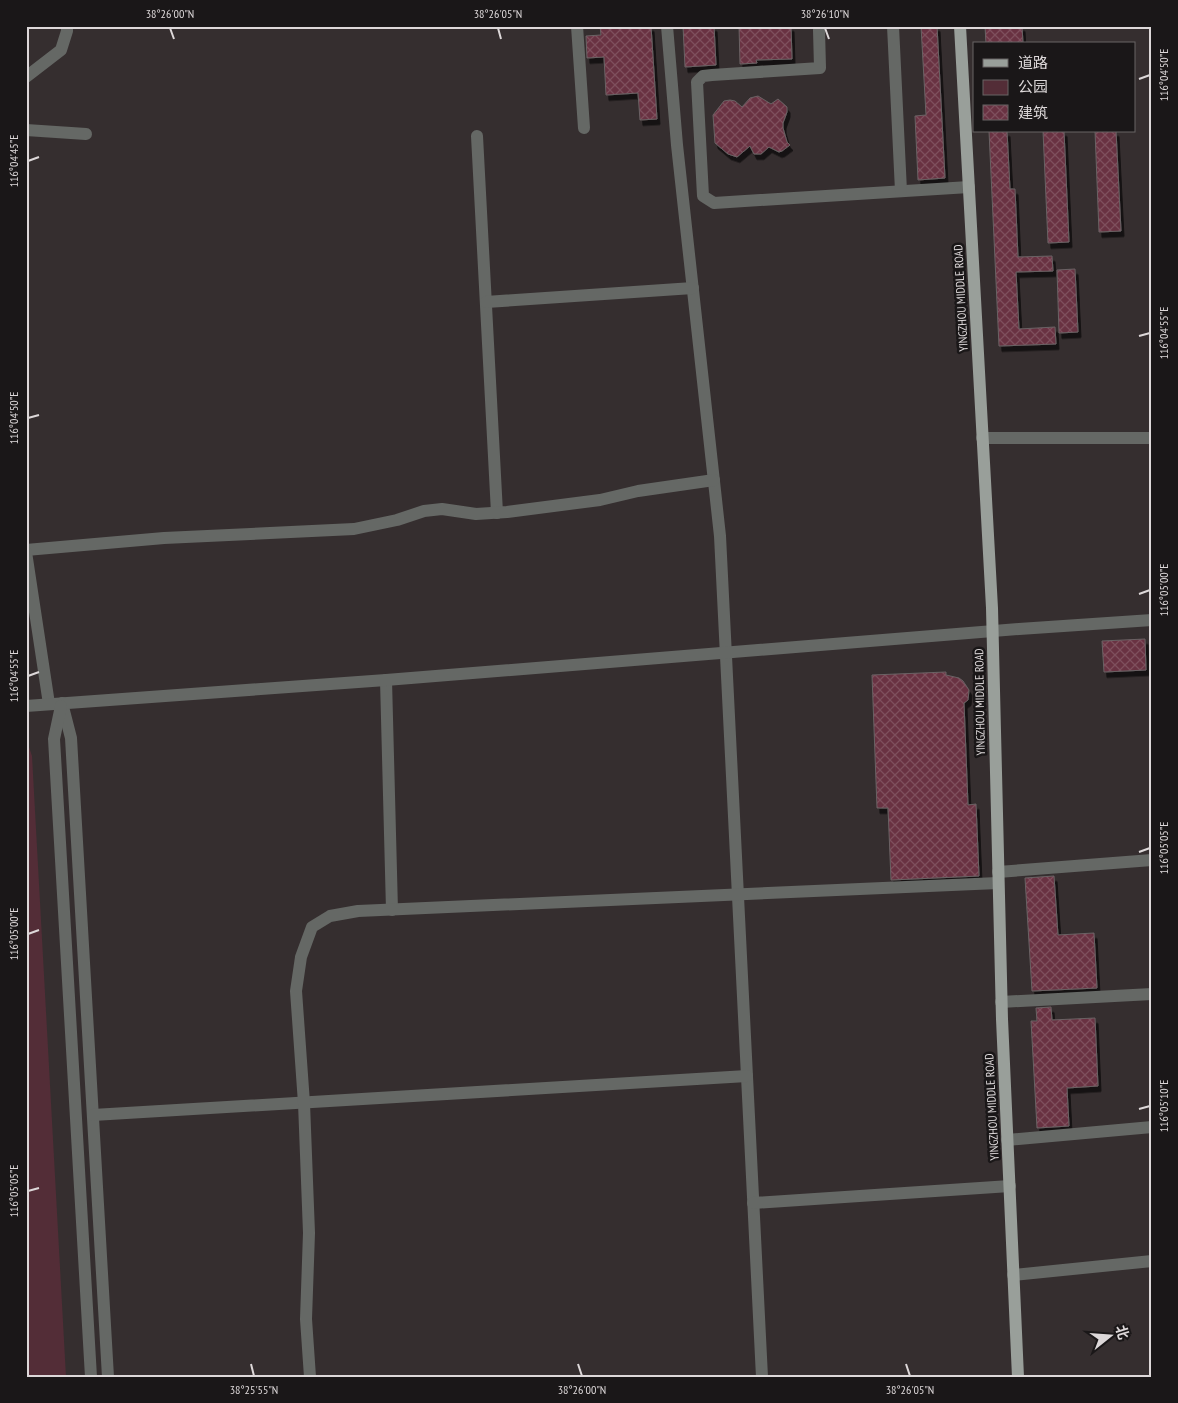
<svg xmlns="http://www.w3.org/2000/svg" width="1178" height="1403" font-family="'PT Sans Narrow','Noto Sans SC',sans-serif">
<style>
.green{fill:#532d37}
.building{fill:url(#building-cross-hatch);stroke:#6a6264;filter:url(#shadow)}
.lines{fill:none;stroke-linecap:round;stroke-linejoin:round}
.minor{stroke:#656865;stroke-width:12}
.major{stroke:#999f9a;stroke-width:12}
.ticks{fill:none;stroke:#ddd8d9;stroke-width:2}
.labels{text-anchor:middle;stroke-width:5;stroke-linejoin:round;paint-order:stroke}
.street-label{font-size:12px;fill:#ddd8d9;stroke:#1a1718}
.neatline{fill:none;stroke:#ddd8d9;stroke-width:2}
.ticks-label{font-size:12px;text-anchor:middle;fill:#ddd8d9}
</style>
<defs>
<pattern id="building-cross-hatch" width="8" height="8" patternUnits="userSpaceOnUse" patternTransform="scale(1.25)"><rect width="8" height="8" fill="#693242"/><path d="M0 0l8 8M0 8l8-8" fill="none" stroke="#7e4f5d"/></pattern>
<filter id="shadow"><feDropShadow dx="3" dy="5.5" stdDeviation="0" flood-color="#0009"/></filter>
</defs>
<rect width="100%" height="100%" fill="#352e2f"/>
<path class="green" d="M26,745L29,747L32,756L66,1377H26Z"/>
<g class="building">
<path d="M600,26H651L657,119L640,120L638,93L606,95L604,57L587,58L586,36L601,35Z"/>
<path d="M683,26H714L716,65L685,67Z"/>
<path d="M739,26H791L792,59L756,60L757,63L740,64Z"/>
<path d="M921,26H937L945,178L918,180L915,116L926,115Z"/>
<path d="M985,26H1022L1023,44H986Z"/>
<path d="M758,96L771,104L778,99L787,107V112L783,123V128L787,142L790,145L782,151L779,152L769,147L761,154H754L750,146L737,157L728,154L715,143L713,115L724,101L730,100L735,101L742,107L750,98Z"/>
<path d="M989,131H1007L1010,189H1015L1018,257L1052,256L1053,271L1016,272L1019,329L1055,327L1056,344L999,346Z"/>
<path d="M1043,131H1064L1069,242L1048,243Z"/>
<path d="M1095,131H1116L1121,231L1099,232Z"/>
<path d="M1075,269L1078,332L1059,333L1057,270Z"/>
<path d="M1145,639L1146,670L1104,672L1102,641Z"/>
<path d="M946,672V675L959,678L963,681L969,690L968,700L964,703L968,805L976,804L979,876L891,880L888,808H877L872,675Z"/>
<path d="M1054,876L1058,935L1094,933L1097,988L1032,991L1025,878Z"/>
<path d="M1051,1007L1052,1020L1095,1018L1098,1086L1067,1088L1069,1126L1037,1128L1031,1021H1037L1036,1008Z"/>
</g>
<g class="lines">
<g class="minor">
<path d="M577,26L584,128"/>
<path d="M667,26L677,145L720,536L762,1377"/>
<path d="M821,26L819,30L820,68L712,75L703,76L697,82L703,196L714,203L969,187"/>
<path d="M893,26L901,191"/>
<path d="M26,77L61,50L67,31V26"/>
<path d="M26,130L86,134"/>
<path d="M477,136L497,513"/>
<path d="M486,302L693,288"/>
<path d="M982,438H1152"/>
<path d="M26,550L164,538L354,529L397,520L424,511L442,509L476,514L507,512L600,500L638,491L714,480"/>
<path d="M26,552L49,704"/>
<path d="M386,680L392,910"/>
<path d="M62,703L71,738L108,1377"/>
<path d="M26,706L386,680L1019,629L1152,620"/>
<path d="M61,706L54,739L91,1377"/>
<path d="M998,872L1152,860"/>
<path d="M1001,1002L1152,994"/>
<path d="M93,1115L747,1076"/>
<path d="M1007,1140L1152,1127"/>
<path d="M753,1203L1010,1186"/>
<path d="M1013,1275L1152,1261"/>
<path d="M310,1377L306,1319L309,1233L304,1103L296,991L301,957L312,927L330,916L358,911L998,883"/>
</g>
<path class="major" d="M960,26L992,608L1002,1019L1018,1377"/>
</g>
<path class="ticks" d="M170,28L174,39M498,28L501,39M825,28L829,39M1139,79L1150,75M28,161L39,157M1139,336L1150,333M28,418L39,415M1139,594L1150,590M28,676L39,672M1139,852L1150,848M28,934L39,930M1139,1109L1150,1106M28,1191L39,1188M251,1364L254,1376M578,1364L582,1376M906,1364L910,1376"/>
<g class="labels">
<g class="street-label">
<text transform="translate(961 298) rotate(-93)" y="4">YINGZHOU MIDDLE ROAD</text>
<text transform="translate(980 702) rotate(-91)" y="4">YINGZHOU MIDDLE ROAD</text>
<text transform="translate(992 1107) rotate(-93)" y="4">YINGZHOU MIDDLE ROAD</text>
</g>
</g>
<rect width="1178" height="1403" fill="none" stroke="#1a1718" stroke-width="55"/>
<rect x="973" y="42" width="162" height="90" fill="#1a1718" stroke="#686465"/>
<rect x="983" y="59" width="25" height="8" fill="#999f9a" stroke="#686465"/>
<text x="1018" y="68" font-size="15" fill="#ddd8d9">道路</text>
<rect x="983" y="80" width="25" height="15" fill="#532d37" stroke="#686465"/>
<text x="1018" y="92" font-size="15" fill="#ddd8d9">公园</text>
<rect x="983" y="105" width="25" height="15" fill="url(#building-cross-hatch)" stroke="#686465"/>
<text x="1018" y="118" font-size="15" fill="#ddd8d9">建筑</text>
<g transform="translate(1110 1336) rotate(73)" stroke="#1a1718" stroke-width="4" paint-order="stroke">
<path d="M0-4L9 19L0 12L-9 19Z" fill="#ddd8d9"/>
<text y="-8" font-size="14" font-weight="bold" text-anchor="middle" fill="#ddd8d9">北</text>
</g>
<rect x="28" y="28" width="1122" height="1348" class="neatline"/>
<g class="ticks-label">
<text x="170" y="18">38°26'00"N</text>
<text x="498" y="18">38°26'05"N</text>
<text x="825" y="18">38°26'10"N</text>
<text transform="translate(1164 75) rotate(-90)" y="4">116°04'50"E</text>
<text transform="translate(14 161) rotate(-90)" y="4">116°04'45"E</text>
<text transform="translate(1164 333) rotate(-90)" y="4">116°04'55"E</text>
<text transform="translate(14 418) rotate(-90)" y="4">116°04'50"E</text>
<text transform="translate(1164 590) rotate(-90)" y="4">116°05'00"E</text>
<text transform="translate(14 676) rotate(-90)" y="4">116°04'55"E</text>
<text transform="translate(1164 848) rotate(-90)" y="4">116°05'05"E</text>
<text transform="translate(14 934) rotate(-90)" y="4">116°05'00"E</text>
<text transform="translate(1164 1106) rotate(-90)" y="4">116°05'10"E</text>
<text transform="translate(14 1191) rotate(-90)" y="4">116°05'05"E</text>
<text x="254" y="1394">38°25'55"N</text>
<text x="582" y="1394">38°26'00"N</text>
<text x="910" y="1394">38°26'05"N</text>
</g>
</svg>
